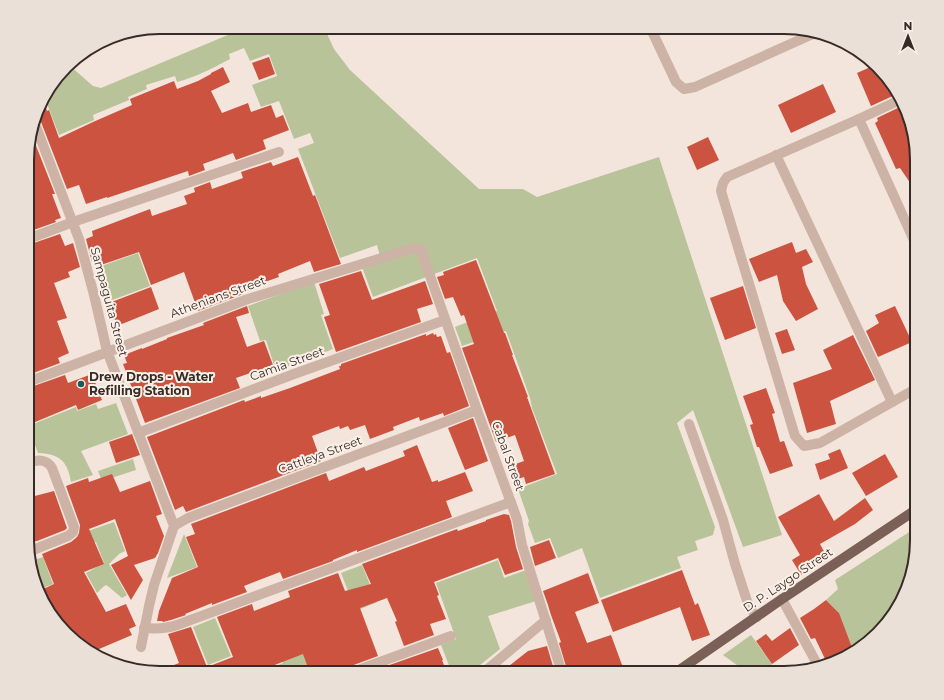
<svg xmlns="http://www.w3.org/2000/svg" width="944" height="700" font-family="Montserrat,sans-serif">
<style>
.green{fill:#b9c39a}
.building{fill:#cc5340}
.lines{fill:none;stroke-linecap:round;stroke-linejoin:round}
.minor{stroke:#ccb3a6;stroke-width:10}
.major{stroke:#7a6057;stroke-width:10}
.poi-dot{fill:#1b5b59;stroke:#faf0e7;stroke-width:1.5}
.labels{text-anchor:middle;stroke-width:4;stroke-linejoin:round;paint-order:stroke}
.street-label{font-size:12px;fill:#372b27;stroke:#faf0e7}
.poi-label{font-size:12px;font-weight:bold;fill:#372b27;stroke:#faf0e7;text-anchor:start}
.rim{fill:none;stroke:#372b27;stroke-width:2}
</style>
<rect width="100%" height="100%" fill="#f3e5db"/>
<g class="green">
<path d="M247,27H324L334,49L350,70L479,189H523L537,197L659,157L782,535L743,547L693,410L677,423L715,527L713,535L695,541L698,550L677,557L681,568L600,598L582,548L558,558L550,538L535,543L528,524L529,521L518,489L557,474L532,408L530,398L506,331L462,346L455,327L497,311L477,258L373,297L362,267L381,260L377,245L340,258L298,149L314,143L310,133L294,139L279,101L261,107L252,85L277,76L269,54L250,61L244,48L229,54L230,59C213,68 196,77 177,82L175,76L146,85L147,89L128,97L129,100L93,115L94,120L59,135L44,96L45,94L69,65L93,86L101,88Z"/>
<path d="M138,253L150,286L104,303L96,268Z"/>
<path d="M314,282L324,314L321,315L333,349L276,371L266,340L260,341L248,306Z"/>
<path d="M116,403L128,434L81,451L93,475L71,482C70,477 69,471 66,466C61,456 49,453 38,453L28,426L76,407L77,411L96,404L98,409Z"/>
<path d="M133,459L136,470L102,481L98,471Z"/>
<path d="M114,522L125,551L119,554L109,564L127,595L122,598L109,587L106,585L103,587L97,593L86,573C93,570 97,566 104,563L96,542L93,543L85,532Z"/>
<path d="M917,527V549L907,591L884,627L842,659L827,663L826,661L853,650L838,612L826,600L838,589L835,580Z"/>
<path d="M184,534L197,567L167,578Z"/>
<path d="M43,557L53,584L38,590L31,561Z"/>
<path d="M498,560L504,578L526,570L536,601L488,616L500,649L470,673H452L441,645L456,639L436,583Z"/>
<path d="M362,565L377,602L356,611L341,573Z"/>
<path d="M215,618L231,656L208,665L193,627Z"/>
<path d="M751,635L772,664L764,673H748L723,655Z"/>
<path d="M300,642L309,664L306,666L309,673H260L283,663L278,649Z"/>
</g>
<g class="building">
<path d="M269,57L275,74L259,80L252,63Z"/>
<path d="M875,65L897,94L871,106L857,73Z"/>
<path d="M223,67L230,82L211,91L222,113L248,103L251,112L271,105L276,118L283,115L289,130L263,140L266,149L236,160L233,153L203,164L205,170L189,176L188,171L107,198V197L86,204L79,185L67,189L41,122L39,119L37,118L43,99L47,111L49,110L59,138L93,122L132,105L130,99L174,81L177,89L198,81L211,74V73Z"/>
<path d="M823,84L836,112L791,133L778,105Z"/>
<path d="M904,105L917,160V193L900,168L896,169L875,123L878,121L877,118Z"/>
<path d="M31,133L55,194H52L61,218L55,220L56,222L28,232V143Z"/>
<path d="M708,137L719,160L697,170L687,147Z"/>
<path d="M298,157L313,196L315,195L341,264L314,272L310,261L278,274L279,277L248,288L249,290L243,293V294L198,311L184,272L151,285L139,252L98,266L97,260L92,262L86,239L93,236L92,231L150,209L152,216L187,204L184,196L195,192L194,188L210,182L212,189L243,178L241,172L271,162L273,166Z"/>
<path d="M60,234L65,246L73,243L80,267L68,272L70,277L54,283L67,318L57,321L69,353L58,358L60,363L28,375V245Z"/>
<path d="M792,242L796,253L806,249L813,262L802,267L806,284L818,309L796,321L783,301L777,275L759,282L749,259Z"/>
<path d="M476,260L504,333H505L513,355H512L528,397H527L555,474L526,484L524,477L515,480L510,466L524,461L515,435L496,442L462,348L474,344L464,315L461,316L453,297L445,299L437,277L444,275L443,272Z"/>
<path d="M361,271L372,300L425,281L433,304L417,309L421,322L336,352L324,317L330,315L319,284Z"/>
<path d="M743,286L756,328L725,340L710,298Z"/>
<path d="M151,287L159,309L117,326L109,303Z"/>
<path d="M247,306L249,313L236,317L247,347L264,341L273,365L236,378L240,388L145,423L123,364L127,363L124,355L142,348V349L167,339V338L204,325L203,323Z"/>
<path d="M895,306L912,342L878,357L866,331L879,323L875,315Z"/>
<path d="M787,329L795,350L782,354L775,333Z"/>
<path d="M433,333L434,335L436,334L437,337L441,336L447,353L450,352L469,406L444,416L443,413L420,421L419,417L393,427L394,430L370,439L365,425L350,430L348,426L340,429L339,426L312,436L321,461L186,512L183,506L175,510L147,437L244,400L245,402L261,396V398L290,388L340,369L339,366H341V364L426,334V336Z"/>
<path d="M853,335L875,380L830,401L836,424L807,433L793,383L832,369L823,350Z"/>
<path d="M92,374L102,400L78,410L76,405L28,425V388L65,375L68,383Z"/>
<path d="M766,388L775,413L772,414L780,442L784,441L793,466L770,474L759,447H757L750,425L753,424L743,396Z"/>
<path d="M473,418L488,461L465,470L448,428Z"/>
<path d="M132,434L140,455L116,463L109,442Z"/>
<path d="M417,445L432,482L438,480V482L465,472L473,491L446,501L452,517L357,552V550L333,560V561L283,579L280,572L244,586L247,592L212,605V603L185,614L186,615L171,620L163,622L162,621H157L159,611L172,578L198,567L186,537L195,534L191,524L326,473L329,481L364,467L366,471L405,456L403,451Z"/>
<path d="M840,449L848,468L820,480L815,464L830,459L828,454Z"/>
<path d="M885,454L898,477L866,496L852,473Z"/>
<path d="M112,474L120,492L150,481L162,514L156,516L164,536L158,553L155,558L134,565L143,580L131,600L111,565L128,556L115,519L89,529L104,564L84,572L106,612L126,604L136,626L129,629L132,635L92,652L73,640L41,599L39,591L54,584L42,554L71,542L77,537L79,533L80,525L66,486L88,478L89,482Z"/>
<path d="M54,491L67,528L65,530L37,541H36L27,544V498Z"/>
<path d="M819,494L834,521L865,498L873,510L855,524L820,544L828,559L801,575L792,560L800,555L778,517Z"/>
<path d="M504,514L509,515L511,521L516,547L523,569L505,575L498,558L434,582L439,595L437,596L446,619L430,624L434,635L404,646L395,622L397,621L387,598L360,608L378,656L332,673H310L303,654L254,673H156V672L179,663L168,634L191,627L207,667L233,657L217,617L252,604L254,611L290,597L288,591L338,573L345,591L371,584L362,564L457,529L458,531L486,521V520Z"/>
<path d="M549,540L556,558L535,566L530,547Z"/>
<path d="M682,570L695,605L698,603L710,635L692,641L680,607L613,632L601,600Z"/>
<path d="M588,573L599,603L575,612L587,643L611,635L625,673H568L559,643L561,642L551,615L548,605L543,591Z"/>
<path d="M826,600L839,613L853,650L826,661L815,638L811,639L800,618L814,609Z"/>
<path d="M790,628L799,645L772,664L756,641L766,634L772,641Z"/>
<path d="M547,646L555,673H500L528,651Z"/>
<path d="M438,648L443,660H442L447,673H372V672L381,668Z"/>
</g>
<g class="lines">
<g class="minor">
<path d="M650,27L676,82L684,89L695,87L815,33"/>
<path d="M902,99L859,119L727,177L723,183L721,191L795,436L804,446L820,443L917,388"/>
<path d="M859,119L917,247"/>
<path d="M35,124L79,239L94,295L107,351L174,526L154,585L149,606L141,647"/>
<path d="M776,155L892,402"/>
<path d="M28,239L73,222L279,152"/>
<path d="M28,382L248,299L411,249L416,248L421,250L477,410L517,519L522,545L562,673"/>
<path d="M689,424L723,520L735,564L749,607L757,617"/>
<path d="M138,433L294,374L445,320"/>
<path d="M27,463C37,460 46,458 52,468L74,527L73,532L68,536L28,552"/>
<path d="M174,526L179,523L188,518L477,410"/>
<path d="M782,599L816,662L817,665"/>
<path d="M144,628C156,629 166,629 177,625L511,502"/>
<path d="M350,673L451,636"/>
<path d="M483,673L546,620"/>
</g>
<path class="major" d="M675,673L782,599L917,509"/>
</g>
<circle class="poi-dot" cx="81" cy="384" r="4"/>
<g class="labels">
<g class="street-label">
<text transform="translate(218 297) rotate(-20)" y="4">Athenians Street</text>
<text transform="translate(109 302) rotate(75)" y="4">Sampaguita Street</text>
<text transform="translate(287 364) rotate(-20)" y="4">Camia Street</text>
<text transform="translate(320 455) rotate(-20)" y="4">Cattleya Street</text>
<text transform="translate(508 456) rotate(70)" y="4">Cabal Street</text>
<text transform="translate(788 580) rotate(-34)" y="4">D. P. Laygo Street</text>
</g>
<g class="poi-label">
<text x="89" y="381">Drew Drops - Water<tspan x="89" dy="14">Refilling Station</tspan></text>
</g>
</g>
<path d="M0 0H944V700H0ZM160 34H784A126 126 0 0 1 910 160V540A126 126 0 0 1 784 666H160A126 126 0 0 1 34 540V160A126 126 0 0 1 160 34Z" fill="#eae0d8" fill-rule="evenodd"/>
<path class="rim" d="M160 34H784A126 126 0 0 1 910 160V540A126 126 0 0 1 784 666H160A126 126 0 0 1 34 540V160A126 126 0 0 1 160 34Z"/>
<g transform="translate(908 36)" stroke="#faf0e7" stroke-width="3" paint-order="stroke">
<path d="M0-3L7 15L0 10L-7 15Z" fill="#372b27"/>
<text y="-6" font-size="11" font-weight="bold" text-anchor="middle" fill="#372b27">N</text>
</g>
</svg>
